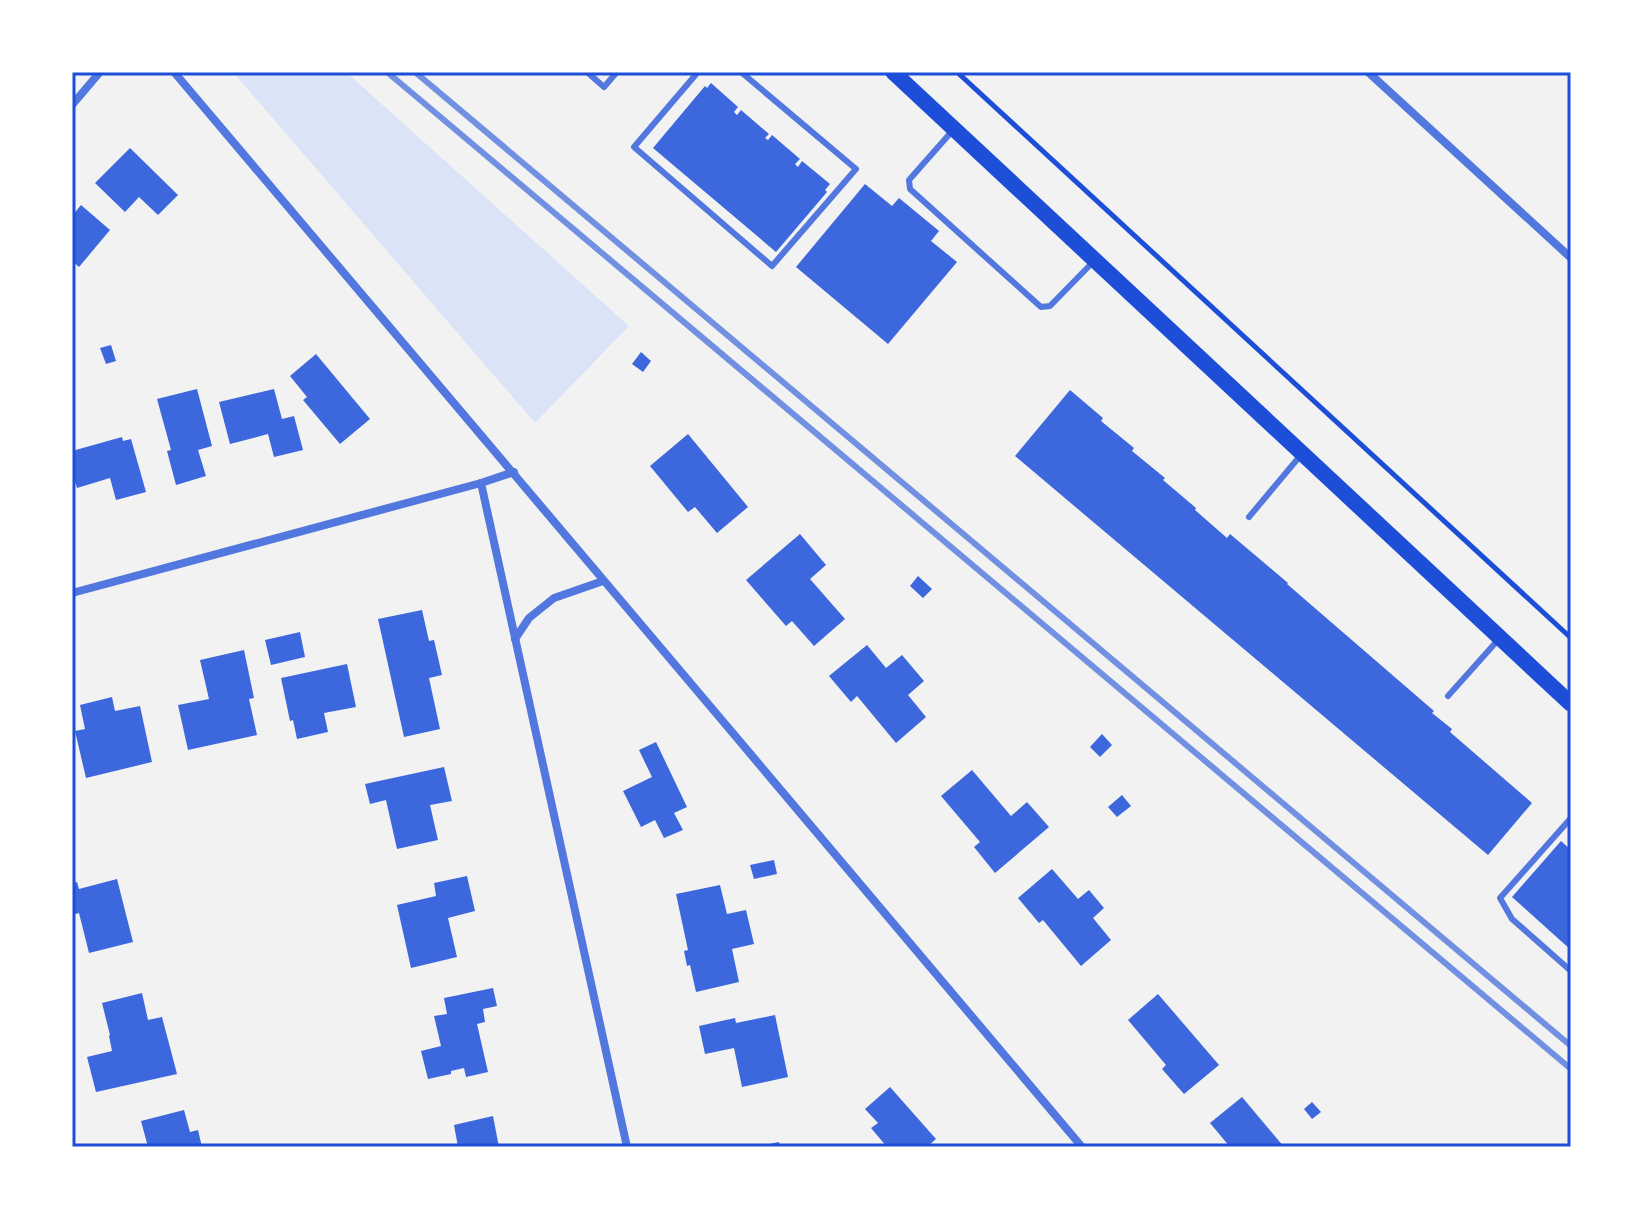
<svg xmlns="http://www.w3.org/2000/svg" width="1643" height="1219" font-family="Karla,sans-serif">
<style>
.green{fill:#dbe4f7}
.building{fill:#3d67dc}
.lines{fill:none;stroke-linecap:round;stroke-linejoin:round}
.path{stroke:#1d4ed8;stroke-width:5}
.service{stroke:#5277de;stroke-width:6}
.minor{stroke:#5277de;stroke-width:8}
.secondary{stroke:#1d4ed8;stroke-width:16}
.rail{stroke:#7290e2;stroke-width:6}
.neatline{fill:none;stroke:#1d4ed8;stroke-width:3}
</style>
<rect width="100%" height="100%" fill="#f2f2f2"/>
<path class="green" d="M233,72H346L629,326L535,423Z"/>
<g class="building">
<path d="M711,83L738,107L734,112L737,115L741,110L769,134L765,138L768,140L772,135L800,159L795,164L798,167L802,161L830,184L825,190L827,192L776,252L653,148L705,86L707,88Z"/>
<path d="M130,148L178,195L158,215L139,197L125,212L95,183Z"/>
<path d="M865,184L892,206L899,198L939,231L931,241L957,262L888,344L796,267Z"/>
<path d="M81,205L110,230L79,267L72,261V216Z"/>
<path d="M111,345L116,361L106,364L100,348Z"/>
<path d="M641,352L651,361L643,372L632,364Z"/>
<path d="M316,354L370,419L340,444L303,400L307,397L290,376Z"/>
<path d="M197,389L212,446L198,450L206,476L176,485L167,451L171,450L157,399Z"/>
<path d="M274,389L282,419L294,416L303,450L274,457L268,434L230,444L219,402Z"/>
<path d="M1070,390L1103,418L1101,421L1134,448L1132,451L1165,478L1163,480L1196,508L1195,510L1227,538L1230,534L1288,583L1287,584L1434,711L1432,713L1452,729L1450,732L1532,803L1488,855L1015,456Z"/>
<path d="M688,434L748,507L717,533L695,507L688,512L650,466Z"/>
<path d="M122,437L123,441L131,439L146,492L116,500L110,478L77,488L72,472V451Z"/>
<path d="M800,534L826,565L810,579L845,619L814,646L792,621L786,626L746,580Z"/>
<path d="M918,576L932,589L923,598L910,586Z"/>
<path d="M422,610L429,641L434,640L442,675L429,678L440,729L404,737L378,619Z"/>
<path d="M300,632L305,657L271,665L265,640Z"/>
<path d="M867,645L886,668L902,655L924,681L908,695L926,717L896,743L857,696L851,702L829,676Z"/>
<path d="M244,650L254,698L249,699L257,735L188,750L178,705L209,699L200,660Z"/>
<path d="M347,664L356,707L324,713L328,732L297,739L293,720L290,721L281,678Z"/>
<path d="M112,697L115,711L140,706L152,762L86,778L75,731L85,729L80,705Z"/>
<path d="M1102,734L1112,745L1100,757L1090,747Z"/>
<path d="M656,742L687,807L674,813L683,830L664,838L655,820L641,827L623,791L652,777L639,750Z"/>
<path d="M444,767L452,801L430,805L438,840L397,849L386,800L370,804L365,784Z"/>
<path d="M972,770L1011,816L1027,802L1049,827L995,873L974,847L980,842L941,796Z"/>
<path d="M1122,795L1131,806L1117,817L1108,807Z"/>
<path d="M1561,841L1571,850V950L1512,897Z"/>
<path d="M774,860L777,874L754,879L750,865Z"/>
<path d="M1052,869L1078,899L1089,890L1104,908L1093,918L1111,940L1081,966L1043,920L1039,923L1018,898Z"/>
<path d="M467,876L475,911L448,918L457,957L411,968L397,905L436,896L434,883Z"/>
<path d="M117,879L133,942L89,953L79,913L72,915V883L77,882L79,889Z"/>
<path d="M720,885L727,914L746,910L754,944L732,949L739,982L696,992L690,965L687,966L684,951L688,950L676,894Z"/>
<path d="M493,988L497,1006L483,1009L485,1022L477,1024L488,1072L466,1077L464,1068L451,1071V1074L428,1079L421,1051L441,1046L434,1016L447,1014L444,998Z"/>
<path d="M142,993L148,1020L162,1017L177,1074L96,1092L87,1057L112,1051L109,1036L110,1035L102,1003Z"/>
<path d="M1158,994L1219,1065L1184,1094L1162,1069L1166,1065L1128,1020Z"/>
<path d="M775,1015L788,1077L742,1087L734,1048L705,1054L699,1026L735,1018L736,1023Z"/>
<path d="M890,1087L936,1139L927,1147H887L871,1128L878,1123L865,1109Z"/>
<path d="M1242,1097L1284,1147H1230L1210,1123Z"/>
<path d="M1312,1102L1321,1112L1312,1119L1304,1109Z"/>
<path d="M184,1110L190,1132L198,1130L202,1147H148L141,1121Z"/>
<path d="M493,1116L499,1147H458L454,1125Z"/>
<path d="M779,1142L780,1147H759V1146Z"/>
</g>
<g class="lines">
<path class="path" d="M957,72L1571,638"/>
<g class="service">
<path d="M587,72L604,87L617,72"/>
<path d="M698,72L634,147L772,266L856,169L741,72"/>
<path d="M954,129L909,180L910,189L1041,307L1050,306L1093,262"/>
<path d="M1249,517L1300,456"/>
<path d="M1448,696L1498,640"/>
<path d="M1571,818L1500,898L1512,919L1571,971"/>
</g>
<g class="minor">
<path d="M174,72C478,429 779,789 1082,1147"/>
<path d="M1368,72L1571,258"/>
<path d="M72,105L100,72"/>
<path d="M481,483L627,1147"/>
<path d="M72,593L481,483L514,472"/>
<path d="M515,639L529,618L554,598L603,581"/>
</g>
<path class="secondary" d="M893,72L1571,704"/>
<g class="rail">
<path d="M387,72L1571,1069"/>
<path d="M415,72L1571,1046"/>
</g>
</g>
<rect width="1643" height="1219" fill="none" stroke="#ffffff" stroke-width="148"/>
<rect x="74" y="74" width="1495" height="1071" class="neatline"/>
</svg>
